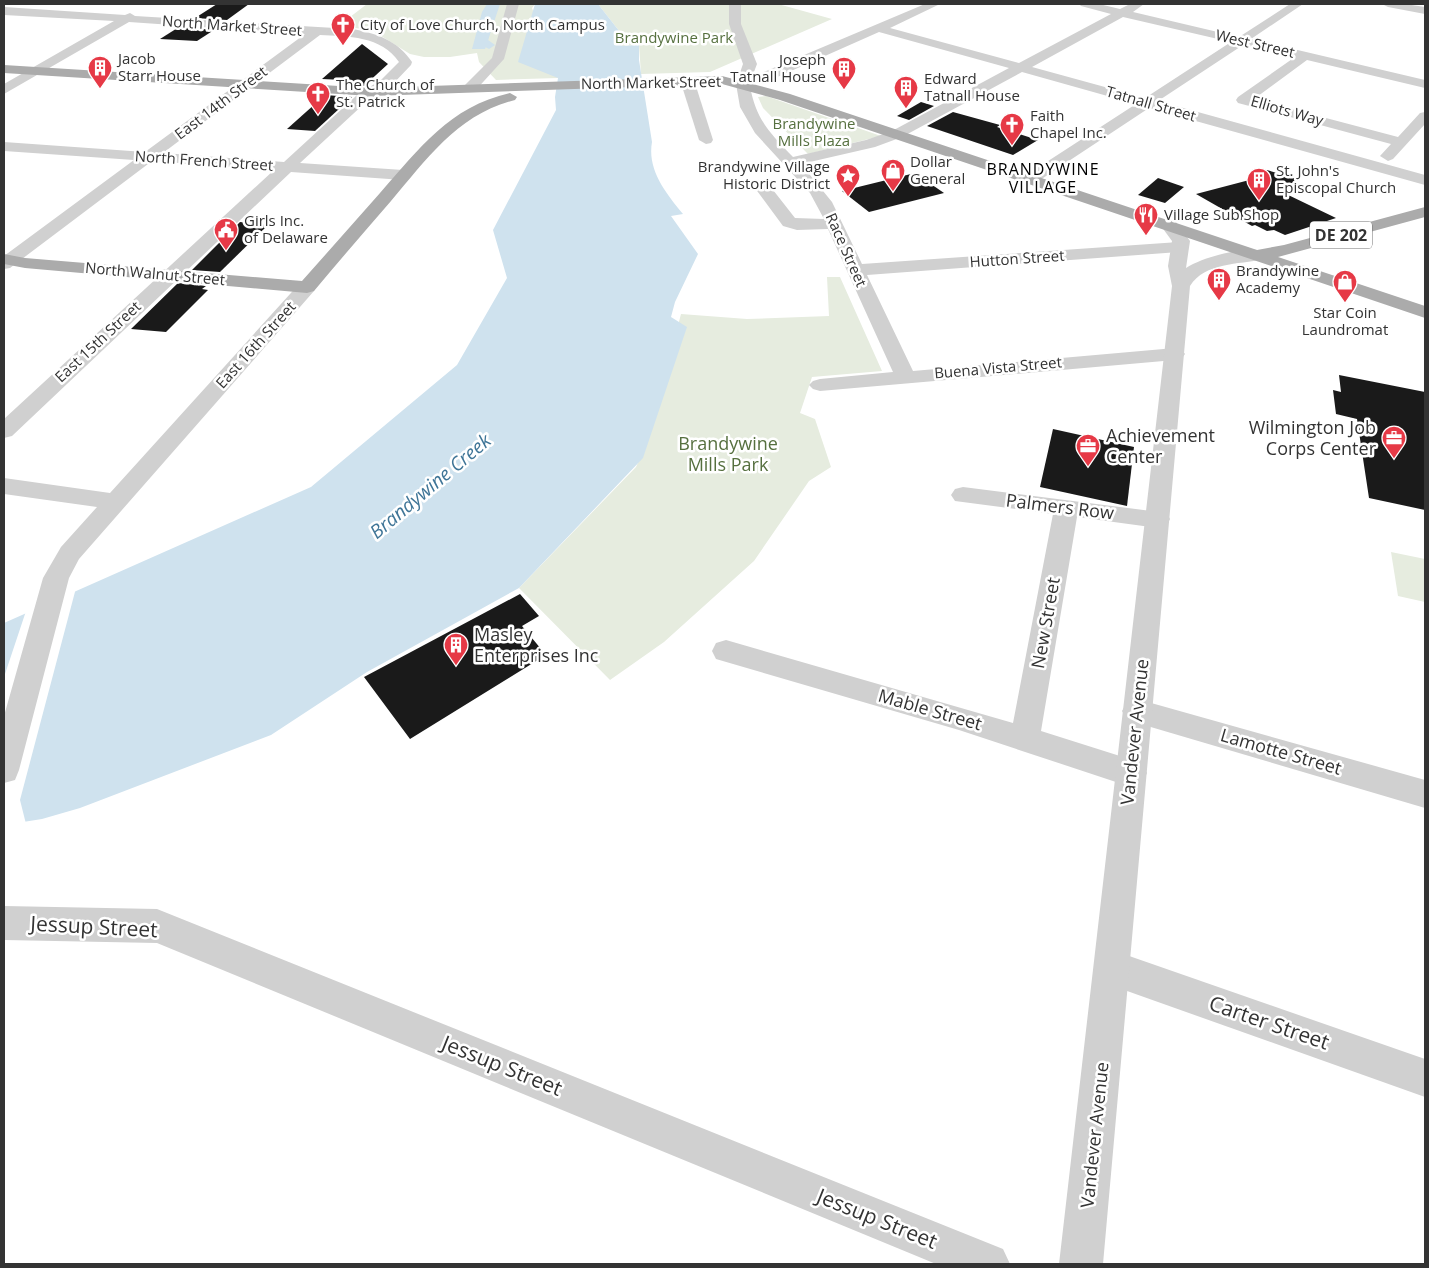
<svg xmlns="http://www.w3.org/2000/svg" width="1429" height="1268" font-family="'Open Sans',sans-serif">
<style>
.green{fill:#e6ecdf}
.water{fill:#cfe2ee}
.pier{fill:#fff}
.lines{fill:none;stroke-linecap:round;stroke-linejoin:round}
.canal{fill:#cfe2ee;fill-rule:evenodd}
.building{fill:#1a1a1a}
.minor{fill:#d0d0d0;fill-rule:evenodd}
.tertiary{fill:#d0d0d0;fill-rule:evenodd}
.primary{fill:#ababab;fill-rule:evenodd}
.labels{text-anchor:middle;stroke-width:5;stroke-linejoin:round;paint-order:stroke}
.far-poi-label{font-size:15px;fill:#333;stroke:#fff;text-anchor:start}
.far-street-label{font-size:15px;fill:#333;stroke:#fff}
.far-park-label{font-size:15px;fill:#56703f;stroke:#fff}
.far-neighbourhood-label{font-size:16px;letter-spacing:1px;fill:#000;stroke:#fff}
.shield{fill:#fff;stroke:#707070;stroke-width:1}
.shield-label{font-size:16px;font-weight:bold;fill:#333}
.poi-label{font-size:18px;fill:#333;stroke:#fff;text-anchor:start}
.park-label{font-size:18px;fill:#56703f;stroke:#fff}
.street-label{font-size:18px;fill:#333;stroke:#fff}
.water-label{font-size:19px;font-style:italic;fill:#3f7597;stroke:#fff}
.near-street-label{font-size:21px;fill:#333;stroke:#fff}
</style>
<rect width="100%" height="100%" fill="#fff"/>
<g class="green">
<path d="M367,4H535L532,8L558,78L496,80L479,62L477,53L450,57H424L410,54L370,29L337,27Z"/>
<path d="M598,4H778L832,19L710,72L641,74L639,45L622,46L620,43L627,41Z"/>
<path d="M766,96L881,136L808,154L763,108L758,97Z"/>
<path d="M827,277H840L882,371L812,377L800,413L815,419L831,467L809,481L754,561L664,642L610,680L519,588L636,467L647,444L681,314L747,319L829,316Z"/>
<path d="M1391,552L1425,559V602L1398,596Z"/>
</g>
<g class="water">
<path d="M487,4H498L487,44L485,49H472L482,12Z"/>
<path d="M535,4H598L627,41L621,43L622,46L639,45V60L652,142C647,170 666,193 683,214L671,216L698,254L675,302L671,317L687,327L643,458L519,588L367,672L271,735L80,808L42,819L4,825V623L311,487L457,365L507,278L493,230L556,110L555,97L558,78L518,62Z"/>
</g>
<path class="pier" d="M76,588L20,800L26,824L4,828V677L26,611Z"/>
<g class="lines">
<path class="canal" d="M488,4H500L488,40L495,45L489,49L475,42Z"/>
</g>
<g class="building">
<path d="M217,4H249L227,20L195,18Z"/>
<path d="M179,27L214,30L197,41L160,39Z"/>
<path d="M362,44L388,64L364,86L338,84L343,80L322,79Z"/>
<path d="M325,95L352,97L315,131L287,129Z"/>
<path d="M921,102L934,106L909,120L897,116Z"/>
<path d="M953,112L1000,125L997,127L1038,140L1013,155L927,126Z"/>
<path d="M1267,170L1297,179L1282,192L1336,218L1285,235L1274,230L1267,231L1255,225L1252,226L1196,194L1257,178Z"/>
<path d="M915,173L944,193L869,212L842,191Z"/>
<path d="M1158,178L1184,187L1165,203L1138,195Z"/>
<path d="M240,222L268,225L220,272L192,270Z"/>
<path d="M178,283L206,286L202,289L208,290L166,332L131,329Z"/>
<path d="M1339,375L1425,392V510L1369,498L1357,419L1336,414L1333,390L1341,392Z"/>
<path d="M1053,429L1134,447L1127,506L1040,487Z"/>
<path d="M520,594L539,616L522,626L546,655L410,739L364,677Z"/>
</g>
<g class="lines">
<g class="minor">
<path d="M507,4H519L504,59L474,92H464L462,89L464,86L492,58Z"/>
<path d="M729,4H741V24L757,64L752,77L925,4H940L890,28L1019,63L1111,14L1081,6L1079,4H1099L1120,9L1130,4H1144L1133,12L1239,37L1290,4H1303L1251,39L1425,80V88L1307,60L1254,99L1398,137L1420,113L1425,112V124L1393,159L1388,161L1380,156L1391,144L1238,103L1236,100L1238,97L1295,57L1243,45L1158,101L1425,175V185L1149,108L1037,182H1025L1023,179L1025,176L1136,104L1022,72L902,137L875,147L801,164L832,202L862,264L1179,242L1185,243L1188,247L1185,251L1179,252L867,275L913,371L1175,348L1182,350L1185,354L1182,358L1175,360L820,391L813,389L809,385L813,381L820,379L893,372L828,229L797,230L783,226L752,184L760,179L766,181L795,218L824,219L810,193L755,133L740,107L736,84L743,64L729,24ZM1123,17L1231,42L1145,98L1032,67ZM879,32L1009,68L892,131L866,140L793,157C770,133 756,120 750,86L773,79Z"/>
<path d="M4,7L125,15L130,13L135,16L352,29C377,33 398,41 412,62L411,65L392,85L366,102L300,163L403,170L411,175L403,180L291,172L12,436L4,438V419L274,170L152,161L10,268L4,269V256L134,160L4,151V142L145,152L305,34L129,22L4,94V84L114,21L4,15ZM320,35C347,36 382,36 399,62L382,79L356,96L284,162L163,153Z"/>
<path d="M687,76L694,80L713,140L711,143L706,144L699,140L680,80Z"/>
<path d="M307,281L314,283L316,287L314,291L79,559L69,578L19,770L15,780L4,783V716L43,578L61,547L97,507L4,494V478L110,493L300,283Z"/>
<path d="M963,487L1167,513L1170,519L1167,525L1158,528L1077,517L1041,731L1142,763L1147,773L1142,783L1131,787L959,730L716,659L712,651L716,643L726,640L1013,723L1053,514L955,501L951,495L955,489Z"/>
<path d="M1137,699L1425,780V808L1127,720L1122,711L1127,702Z"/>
<path d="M4,906L157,909L1003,1249L1010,1264H936L157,943L4,940Z"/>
<path d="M1112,950L1425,1059V1097L1099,981L1094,968L1099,955Z"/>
</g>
<g class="tertiary">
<path d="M1382,4H1405L1425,7V14L1388,7Z"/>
<path d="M1170,221L1176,222L1190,241L1186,268C1203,257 1244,246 1263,251L1266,255L1263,259C1239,265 1205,262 1190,286L1103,1264H1059L1172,286L1168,266L1172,241L1161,226L1164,222Z"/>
</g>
<g class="primary">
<path d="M4,65L371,88L722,76L790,94L1257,250L1284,245L1425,207V217L1278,257L1425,306V318L780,100L722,84L371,96L4,73Z"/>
<path d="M510,93L517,97L515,100C458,114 427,159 391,201C365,231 339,261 314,291L307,293L25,268L4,264V254L25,258L302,281C328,252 354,222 380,193C420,148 449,107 510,93Z"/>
</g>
</g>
<defs>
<symbol id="church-pin" viewBox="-11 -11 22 30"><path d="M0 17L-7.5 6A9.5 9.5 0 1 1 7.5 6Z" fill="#e63946" stroke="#fff"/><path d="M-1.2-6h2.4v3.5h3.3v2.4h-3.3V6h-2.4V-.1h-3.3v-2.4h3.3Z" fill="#fff"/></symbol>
<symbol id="building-pin" viewBox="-11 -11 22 30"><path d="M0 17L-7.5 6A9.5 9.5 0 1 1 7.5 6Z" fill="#e63946" stroke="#fff"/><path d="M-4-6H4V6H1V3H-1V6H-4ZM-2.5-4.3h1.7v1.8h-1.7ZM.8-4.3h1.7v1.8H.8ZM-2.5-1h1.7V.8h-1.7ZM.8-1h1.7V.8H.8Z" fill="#fff"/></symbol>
<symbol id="shop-pin" viewBox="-11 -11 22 30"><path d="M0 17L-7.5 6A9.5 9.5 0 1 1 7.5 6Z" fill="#e63946" stroke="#fff"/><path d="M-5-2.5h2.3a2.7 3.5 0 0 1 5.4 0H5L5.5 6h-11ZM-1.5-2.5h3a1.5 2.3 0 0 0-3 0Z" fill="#fff"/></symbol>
<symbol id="sight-pin" viewBox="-11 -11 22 30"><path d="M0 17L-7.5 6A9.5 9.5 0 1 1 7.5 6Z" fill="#e63946" stroke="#fff"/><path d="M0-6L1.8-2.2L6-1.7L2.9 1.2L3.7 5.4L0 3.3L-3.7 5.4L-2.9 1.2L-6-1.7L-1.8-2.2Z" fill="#fff"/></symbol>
<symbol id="restaurant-pin" viewBox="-11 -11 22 30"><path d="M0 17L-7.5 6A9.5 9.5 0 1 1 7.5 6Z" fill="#e63946" stroke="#fff"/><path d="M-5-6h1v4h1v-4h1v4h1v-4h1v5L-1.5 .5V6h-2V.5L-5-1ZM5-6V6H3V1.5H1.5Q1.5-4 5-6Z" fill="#fff"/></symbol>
<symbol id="civic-pin" viewBox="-11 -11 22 30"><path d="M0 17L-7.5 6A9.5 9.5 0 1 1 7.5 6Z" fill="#e63946" stroke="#fff"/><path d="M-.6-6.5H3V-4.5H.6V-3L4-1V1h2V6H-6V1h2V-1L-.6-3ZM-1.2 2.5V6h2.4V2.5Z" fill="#fff"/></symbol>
<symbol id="office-pin" viewBox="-11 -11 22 30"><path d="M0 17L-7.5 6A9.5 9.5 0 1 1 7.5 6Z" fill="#e63946" stroke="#fff"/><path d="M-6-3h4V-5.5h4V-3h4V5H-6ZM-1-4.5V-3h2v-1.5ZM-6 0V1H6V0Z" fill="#fff"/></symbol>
</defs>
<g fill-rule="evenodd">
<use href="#church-pin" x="329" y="11" width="28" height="38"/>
<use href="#building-pin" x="86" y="54" width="28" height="38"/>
<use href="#building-pin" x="830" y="55" width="28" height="38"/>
<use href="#building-pin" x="892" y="74" width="28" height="38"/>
<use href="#church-pin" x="304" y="80" width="28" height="38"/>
<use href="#church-pin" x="998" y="111" width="28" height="38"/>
<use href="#shop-pin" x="879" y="157" width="28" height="38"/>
<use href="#sight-pin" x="834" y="162" width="28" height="38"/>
<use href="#building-pin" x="1245" y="166" width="28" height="38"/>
<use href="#restaurant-pin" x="1132" y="201" width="28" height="38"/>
<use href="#civic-pin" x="212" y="216" width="28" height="38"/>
<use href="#building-pin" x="1205" y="266" width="28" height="38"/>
<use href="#shop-pin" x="1331" y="268" width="28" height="38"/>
<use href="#office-pin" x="1380" y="424" width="28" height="38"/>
<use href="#office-pin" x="1074" y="432" width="28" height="38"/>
<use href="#building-pin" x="442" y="631" width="28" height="38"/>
</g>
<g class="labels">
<g class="far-poi-label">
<text x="360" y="30">City of Love Church, North Campus</text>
<text x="118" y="64">Jacob<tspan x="118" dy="17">Starr House</tspan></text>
<text x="826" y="65" text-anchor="end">Joseph<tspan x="826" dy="17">Tatnall House</tspan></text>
<text x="924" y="84">Edward<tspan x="924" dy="17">Tatnall House</tspan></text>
<text x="336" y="90">The Church of<tspan x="336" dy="17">St. Patrick</tspan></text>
<text x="1030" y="121">Faith<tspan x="1030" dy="17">Chapel Inc.</tspan></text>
<text x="910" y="167">Dollar<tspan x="910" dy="17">General</tspan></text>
<text x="830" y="172" text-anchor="end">Brandywine Village<tspan x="830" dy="17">Historic District</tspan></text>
<text x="1276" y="176">St. John's<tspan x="1276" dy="17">Episcopal Church</tspan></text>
<text x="1164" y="220">Village Sub Shop</text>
<text x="244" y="226">Girls Inc.<tspan x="244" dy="17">of Delaware</tspan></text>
<text x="1236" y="276">Brandywine<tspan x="1236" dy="17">Academy</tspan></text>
<text x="1345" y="318" text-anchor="middle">Star Coin<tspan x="1345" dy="17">Laundromat</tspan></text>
</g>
<g class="far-street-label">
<text transform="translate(232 26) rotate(4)" y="5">North Market Street</text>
<text transform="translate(1255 44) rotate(13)" y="5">West Street</text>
<text transform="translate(651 83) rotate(-1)" y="5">North Market Street</text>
<text transform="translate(221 103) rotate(-37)" y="5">East 14th Street</text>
<text transform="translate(1151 104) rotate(16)" y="5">Tatnall Street</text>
<text transform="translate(1287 111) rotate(16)" y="5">Elliots Way</text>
<text transform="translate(204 161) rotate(4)" y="5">North French Street</text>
<text transform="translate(846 250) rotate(66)" y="5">Race Street</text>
<text transform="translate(1017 259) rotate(-4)" y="5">Hutton Street</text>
<text transform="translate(155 274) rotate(5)" y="5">North Walnut Street</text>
<text transform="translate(98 342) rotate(-43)" y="5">East 15th Street</text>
<text transform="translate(256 345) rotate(-48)" y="5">East 16th Street</text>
<text transform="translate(998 368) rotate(-5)" y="5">Buena Vista Street</text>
</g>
<g class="far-park-label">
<text x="674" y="43">Brandywine Park</text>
<text x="814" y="129">Brandywine<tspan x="814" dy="17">Mills Plaza</tspan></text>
</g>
<g class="far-neighbourhood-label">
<text x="1043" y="175">BRANDYWINE<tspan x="1043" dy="18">VILLAGE</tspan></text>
</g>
<rect class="shield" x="1310" y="221.5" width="62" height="27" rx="4"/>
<g class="shield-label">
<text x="1341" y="241">DE 202</text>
</g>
<g class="poi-label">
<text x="1376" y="434" text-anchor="end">Wilmington Job<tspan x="1376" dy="21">Corps Center</tspan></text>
<text x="1106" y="442">Achievement<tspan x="1106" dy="21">Center</tspan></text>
<text x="474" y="641">Masley<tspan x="474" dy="21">Enterprises Inc</tspan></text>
</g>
<g class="park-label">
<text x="728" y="450">Brandywine<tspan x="728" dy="21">Mills Park</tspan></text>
</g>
<g class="street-label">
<text transform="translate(1060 507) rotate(7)" y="6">Palmers Row</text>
<text transform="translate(1046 623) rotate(-80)" y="6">New Street</text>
<text transform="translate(930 710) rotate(16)" y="6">Mable Street</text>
<text transform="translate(1135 732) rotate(-84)" y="6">Vandever Avenue</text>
<text transform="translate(1281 752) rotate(16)" y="6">Lamotte Street</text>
<text transform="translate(1095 1135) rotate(-84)" y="6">Vandever Avenue</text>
</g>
<g class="water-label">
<text transform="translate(430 486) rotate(-40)" y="7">Brandywine Creek</text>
</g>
<g class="near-street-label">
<text transform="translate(94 927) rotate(3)" y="7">Jessup Street</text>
<text transform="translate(1269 1023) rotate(19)" y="7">Carter Street</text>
<text transform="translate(502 1066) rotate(22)" y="7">Jessup Street</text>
<text transform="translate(877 1219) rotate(22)" y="7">Jessup Street</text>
</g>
</g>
<rect width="1429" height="1268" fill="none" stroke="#333333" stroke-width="10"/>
</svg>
